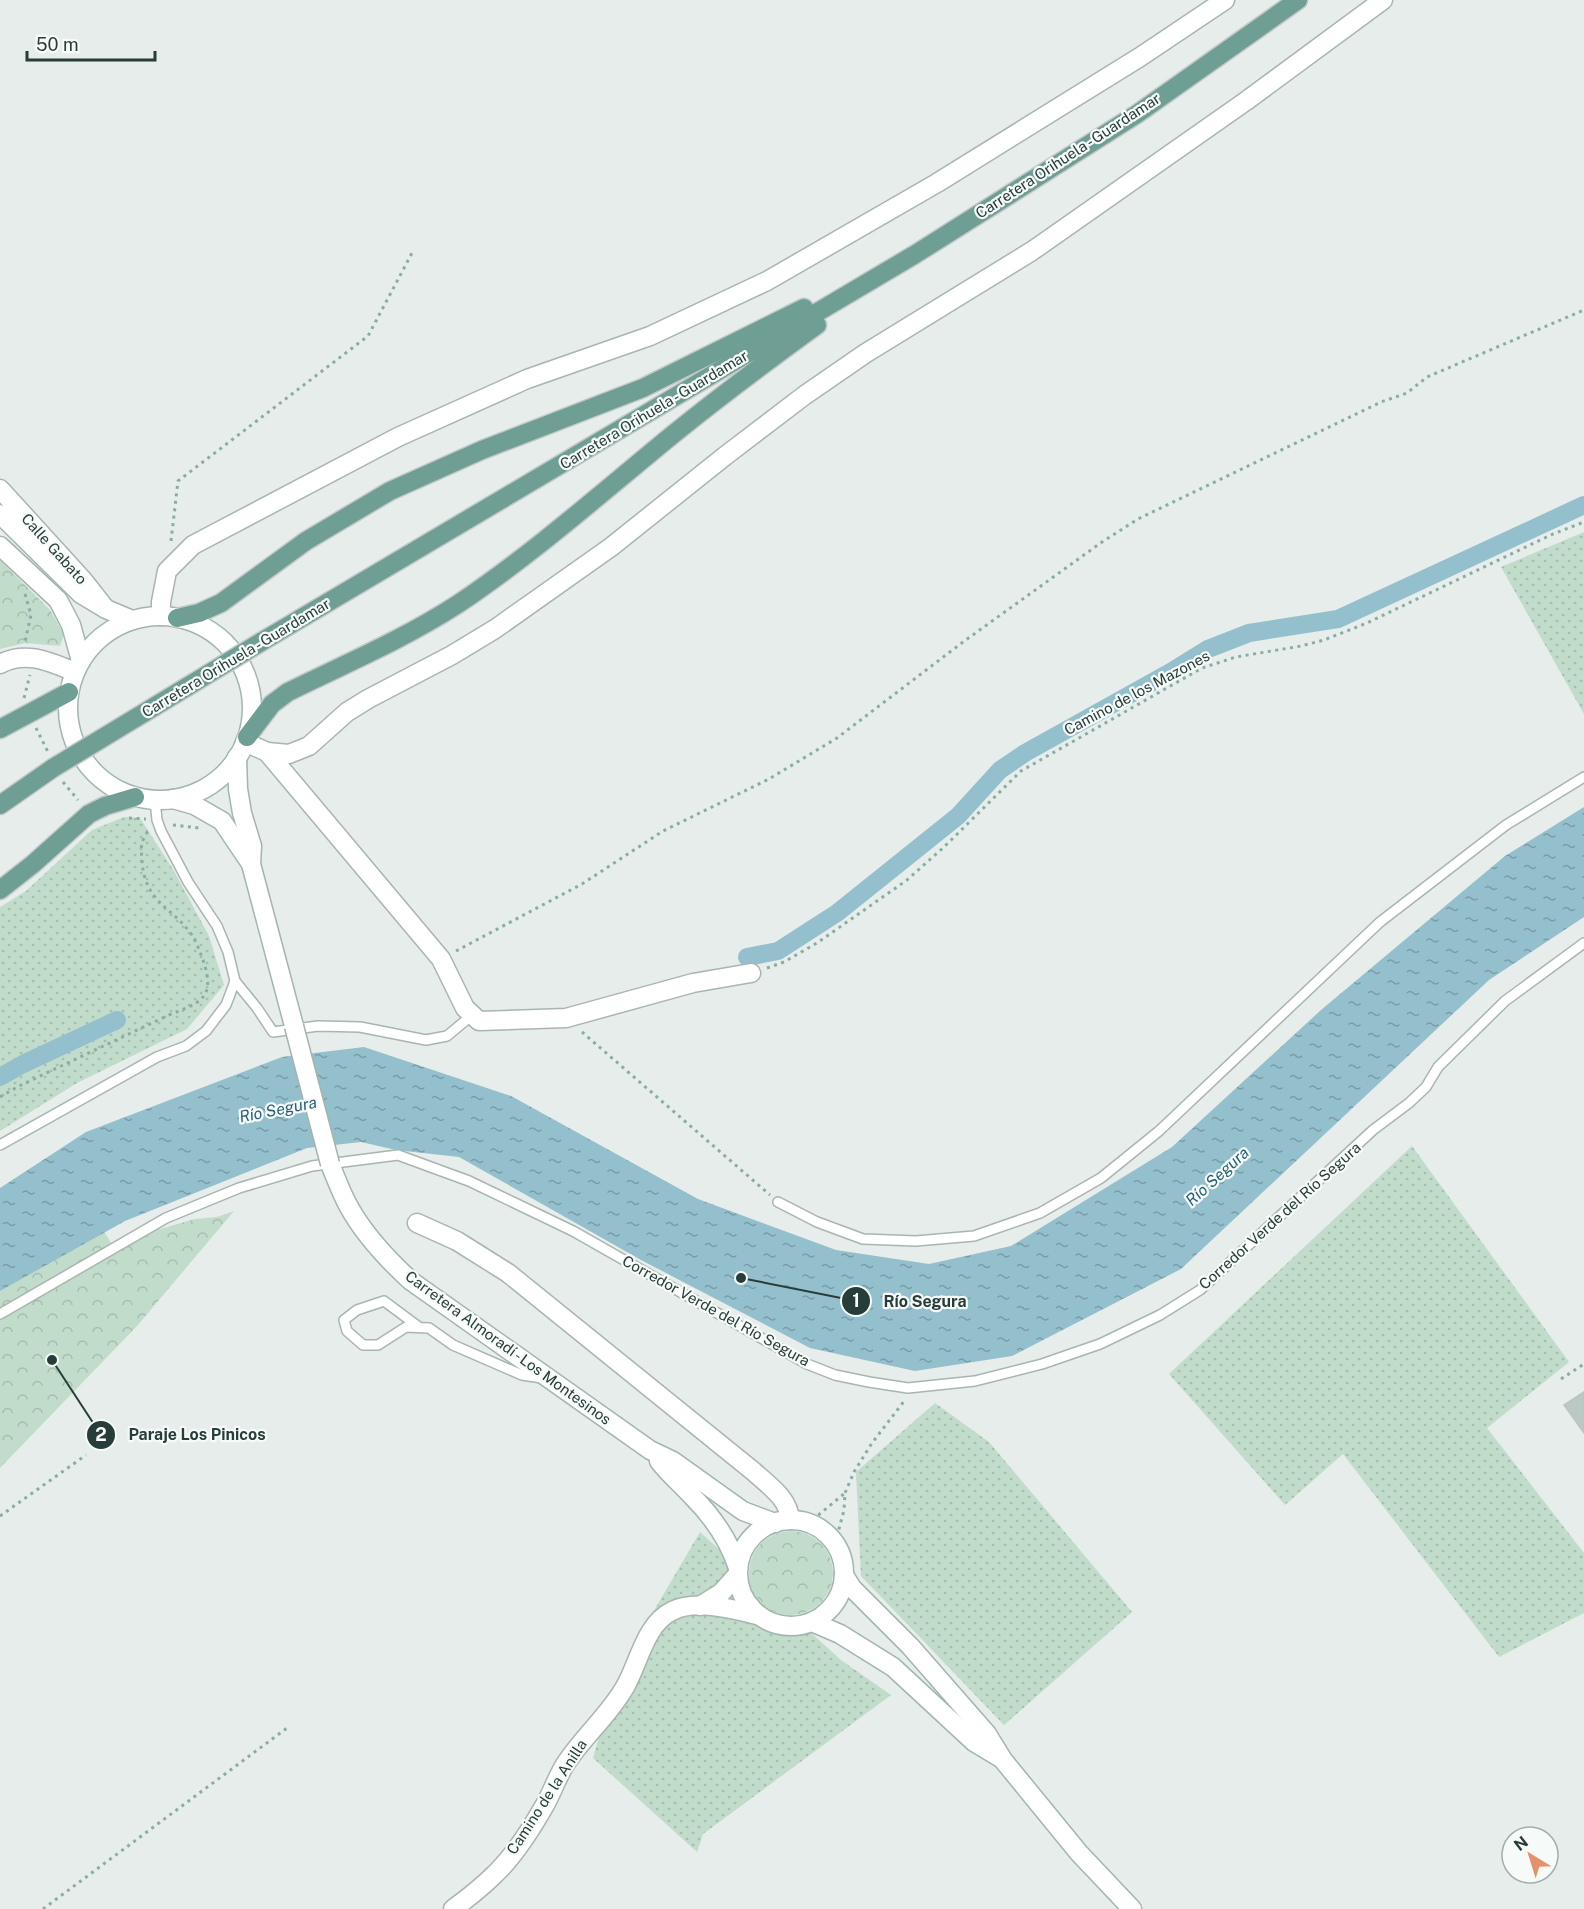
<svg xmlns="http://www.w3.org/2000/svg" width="1584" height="1909" font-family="'Public Sans',sans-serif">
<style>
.grass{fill:url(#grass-dots)}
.park{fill:url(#park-crowns)}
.water{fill:url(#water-ripples)}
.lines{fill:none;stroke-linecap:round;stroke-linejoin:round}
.canal{stroke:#94bfcc;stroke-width:18}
.building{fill:#bbc8c3;stroke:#b8c6c1;stroke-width:1.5}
.lane-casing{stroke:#a9b5b1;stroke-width:12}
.street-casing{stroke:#a9b5b1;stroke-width:21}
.secondary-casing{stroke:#a2b5af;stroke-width:21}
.primary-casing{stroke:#c2c9c8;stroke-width:21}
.path{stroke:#89ada4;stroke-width:3;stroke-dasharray:3 4.5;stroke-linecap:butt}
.lane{stroke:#fff;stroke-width:9}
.street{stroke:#fff;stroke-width:18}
.secondary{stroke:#fff;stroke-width:18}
.primary{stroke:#6f9e95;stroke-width:18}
.secondary-bridge-casing{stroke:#a2b5af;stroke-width:21;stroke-linecap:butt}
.primary-bridge-casing{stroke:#c2c9c8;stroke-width:21;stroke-linecap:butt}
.secondary-bridge{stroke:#fff;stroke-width:18}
.primary-bridge{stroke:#6f9e95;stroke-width:18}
.labels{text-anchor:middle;stroke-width:4.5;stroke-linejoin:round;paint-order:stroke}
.street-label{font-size:15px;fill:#263d39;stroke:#f6faf8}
.water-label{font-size:16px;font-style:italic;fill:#266173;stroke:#f6faf8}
.leader{fill:none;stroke:#263d39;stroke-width:2}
.callout-dot{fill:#263d39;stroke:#f6faf8;stroke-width:2}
.mark-label{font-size:18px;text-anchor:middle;font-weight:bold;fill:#fff}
.callout-label{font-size:16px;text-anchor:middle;font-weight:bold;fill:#263d39;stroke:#f6faf8;stroke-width:4.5;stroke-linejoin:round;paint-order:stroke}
</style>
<defs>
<pattern id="grass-dots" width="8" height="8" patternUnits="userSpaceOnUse" patternTransform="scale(1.5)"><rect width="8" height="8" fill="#c1dcca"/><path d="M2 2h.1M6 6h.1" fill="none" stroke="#a6beae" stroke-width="1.8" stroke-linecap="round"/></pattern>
<pattern id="park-crowns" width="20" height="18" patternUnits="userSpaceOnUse" patternTransform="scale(1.5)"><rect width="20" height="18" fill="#c1dcca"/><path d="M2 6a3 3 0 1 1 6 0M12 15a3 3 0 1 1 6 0" fill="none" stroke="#a6beae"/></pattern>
<pattern id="water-ripples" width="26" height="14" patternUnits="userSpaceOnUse" patternTransform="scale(1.5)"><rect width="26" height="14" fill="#94bfcc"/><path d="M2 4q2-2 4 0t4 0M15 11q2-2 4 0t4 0" fill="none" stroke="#799ca7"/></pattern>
</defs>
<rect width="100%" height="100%" fill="#e6edea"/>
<g class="grass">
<path d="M1584,532V714L1501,567Z"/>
<path d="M124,817L140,818L174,871L209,936L224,985L187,1029L77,1083L0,1131V907L26,891L92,830Z"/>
<path d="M1412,1146L1569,1362L1487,1428L1584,1553V1613L1499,1657L1343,1454L1285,1505L1169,1374Z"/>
<path d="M935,1403L989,1442L1132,1612L1004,1725L861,1576L856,1472Z"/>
<path d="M700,1532L841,1660L891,1695L703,1834L697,1852L593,1758L611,1696L656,1607Z"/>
</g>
<g class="park">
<path d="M0,560L50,610L64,634L60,646L25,643L0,649Z"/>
<path d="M234,1211L137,1326L0,1468V1263L96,1218L111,1243L195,1219L217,1217Z"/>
<circle cx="791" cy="1573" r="42"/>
</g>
<path class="water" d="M1584,807V917L1489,980L1181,1269L1012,1356L915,1371L810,1348L641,1260L459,1157L396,1150L361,1142L307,1148L125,1221L0,1291V1188L86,1132L282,1057L364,1047L511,1096L698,1199L836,1250L929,1264L1011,1246L1172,1147L1321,1010L1505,856Z"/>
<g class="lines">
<g class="canal">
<path d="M747,957L778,951L837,913L958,816L1000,770L1025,753L1174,670L1208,649L1249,633L1338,619L1584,505"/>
<path d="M0,1077L23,1064L117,1020"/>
</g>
</g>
<path class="building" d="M1584,1392V1433L1564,1405Z"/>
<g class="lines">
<defs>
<g id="lane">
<path d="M235,981L257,1008L273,1032L318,1026L360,1027L426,1040L447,1036L471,1016"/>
<path d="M0,1145L157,1057L186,1046L206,1031L226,1005L235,981L228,952L217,926L188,882L161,831L157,820L155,800"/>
<path d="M778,1202L817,1222L863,1239L916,1241L974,1236L1040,1213L1101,1178L1159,1131L1380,922L1506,825L1584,777"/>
<path d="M0,1314L166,1218L239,1188L312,1166L398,1155L469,1181L573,1231L807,1364L835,1375L869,1382L908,1388L975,1381L1042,1364L1100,1344L1160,1315L1200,1290L1373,1130L1409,1103L1426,1087L1438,1067L1505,1001L1584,943"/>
<path d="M419,1327L384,1301L357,1310L344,1320L347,1331L363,1345H378L406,1327L429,1328L453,1345L522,1375L542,1378"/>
</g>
<g id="street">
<path d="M0,489L83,580L105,608"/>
<path d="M161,616V602L167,571L193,545L398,437L527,379L650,336L767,281L937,183L1140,57L1225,0"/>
<path d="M0,664C26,650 50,662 75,672"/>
<path d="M245,742L267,752L441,959L465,1008L479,1021L566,1018L693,983L751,973"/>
<path d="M267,752L289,754L309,746L347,712L368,699L452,655L495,629L611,547L725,456L805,395L866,353L1032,251L1246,101L1383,0"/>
<path d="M417,1223L457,1241L508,1273L753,1471C768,1485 789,1498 790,1520"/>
<path d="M700,1606L721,1593L737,1575"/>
<path d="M453,1909C468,1898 482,1887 495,1874C514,1856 533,1826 546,1803C553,1790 558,1775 566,1763C584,1736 609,1715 625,1687C639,1663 645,1624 672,1611C694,1599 734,1609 757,1615"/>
</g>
<g id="secondary">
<path d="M0,514L81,594L106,609L132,620"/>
<path d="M0,546L58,600L71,625L81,661"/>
<circle cx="160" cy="708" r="92"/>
<path d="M237,757L238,789L242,813L252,846L251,864L294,1026"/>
<path d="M173,799L194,805L222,821L251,864"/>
<path d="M330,1164C336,1178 341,1193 349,1207C365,1236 387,1259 411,1281L650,1450L673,1461L743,1511L775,1523"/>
<path d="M659,1461C669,1474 681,1484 692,1496C713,1517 729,1540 738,1568"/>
<circle cx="791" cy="1573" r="53"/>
<path d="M844,1575L852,1588L910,1646L987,1734L1003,1760L1079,1853L1132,1909"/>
<path d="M812,1622L840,1634L893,1667L974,1742L999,1757"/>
</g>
<g id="primary">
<path d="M177,618L199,613L221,603L306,541L390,491L482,450L643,388L804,308"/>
<path d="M261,642L914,255L1137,114L1298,0"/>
<path d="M0,729L69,692"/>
<path d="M247,737L272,704L288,692C345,664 404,639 458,604C531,555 597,497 665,441C715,400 766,362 817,325"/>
<path d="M0,805L53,768"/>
<path d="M0,890L33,864L89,814L105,806L135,797"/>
</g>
</defs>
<use href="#lane" class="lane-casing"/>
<use href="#street" class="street-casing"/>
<use href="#secondary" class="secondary-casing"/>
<use href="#primary" class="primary-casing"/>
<g class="path">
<path d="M171,541L178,481L368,336L412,253"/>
<path d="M25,594L31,615L25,642"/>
<path d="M24,698L30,675"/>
<path d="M36,728L48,752"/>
<path d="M63,782L78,800"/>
<path d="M129,818L146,819"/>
<path d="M173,825L199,828"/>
<path d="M456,951L582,884L663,831L769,779L837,738L963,642L1102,542L1138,519L1381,402L1407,393L1427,377L1584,310"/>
<path d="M767,968L784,962L817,943L907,880L943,848L1021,771L1202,668L1236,657L1301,646L1324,640L1367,623L1553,534L1584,522"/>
<path d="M582,1032L770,1195"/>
<path d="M0,1097L19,1086L169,1015C201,1002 216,999 203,960C199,950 196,940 189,931C168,905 145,901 142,861C141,847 140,843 148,831"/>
<path d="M1561,1379L1584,1364"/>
<path d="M0,1516L86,1455"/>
<path d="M805,1522L816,1517L845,1493"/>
<path d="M835,1544L844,1510L845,1493L854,1472L872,1443L905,1400"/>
<path d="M43,1909L287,1728"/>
</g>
<use href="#lane" class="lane"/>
<use href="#street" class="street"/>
<use href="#secondary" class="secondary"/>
<use href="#primary" class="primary"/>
<defs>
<path id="secondary-bridge" d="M294,1026L330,1164"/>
<path id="primary-bridge" d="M53,768L261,642"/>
</defs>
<use href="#secondary-bridge" class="secondary-bridge-casing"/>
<use href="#primary-bridge" class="primary-bridge-casing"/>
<use href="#secondary-bridge" class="secondary-bridge"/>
<use href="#primary-bridge" class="primary-bridge"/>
</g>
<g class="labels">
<g class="street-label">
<text transform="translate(1068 156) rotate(-33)" y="5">Carretera Orihuela - Guardamar</text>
<text transform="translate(654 410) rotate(-31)" y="5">Carretera Orihuela - Guardamar</text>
<text transform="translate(54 549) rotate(48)" y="5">Calle Gabato</text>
<text transform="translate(236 658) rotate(-31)" y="5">Carretera Orihuela - Guardamar</text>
<text transform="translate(1137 693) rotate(-28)" y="5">Camino de los Mazones</text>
<text transform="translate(1280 1216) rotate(-42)" y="5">Corredor Verde del Río Segura</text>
<text transform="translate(716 1311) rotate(29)" y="5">Corredor Verde del Río Segura</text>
<text transform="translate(508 1348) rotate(36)" y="5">Carretera Almoradí - Los Montesinos</text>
<text transform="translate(547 1797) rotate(-57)" y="5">Camino de la Anilla</text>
</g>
<g class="water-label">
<text transform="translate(278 1109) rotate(-11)" y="6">Río Segura</text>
<text transform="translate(1217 1176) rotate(-42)" y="6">Río Segura</text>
</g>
</g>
<path class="leader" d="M741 1278L856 1301M52 1360L101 1435"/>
<g class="callout-dot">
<circle cx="741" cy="1278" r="6"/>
<circle cx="52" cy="1360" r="6"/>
<circle cx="856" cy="1301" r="15"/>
<circle cx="101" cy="1435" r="15"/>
</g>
<g class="mark-label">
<text x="856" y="1307">1</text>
<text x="101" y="1441">2</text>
</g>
<g class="callout-label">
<text x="925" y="1307">Río Segura</text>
<text x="197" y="1440">Paraje Los Pinicos</text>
</g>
<g transform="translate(1530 1855) rotate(322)"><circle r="28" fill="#f6faf8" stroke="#a3aeac" stroke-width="1.5"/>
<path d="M0-4.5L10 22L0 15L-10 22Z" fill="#e4926d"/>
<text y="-9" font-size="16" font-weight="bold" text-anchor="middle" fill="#263d39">N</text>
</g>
<path d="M27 51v9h128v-9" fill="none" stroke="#263d39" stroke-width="3"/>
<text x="36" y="51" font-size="18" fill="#263d39" stroke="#f6faf8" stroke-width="4.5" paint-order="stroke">50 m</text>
</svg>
